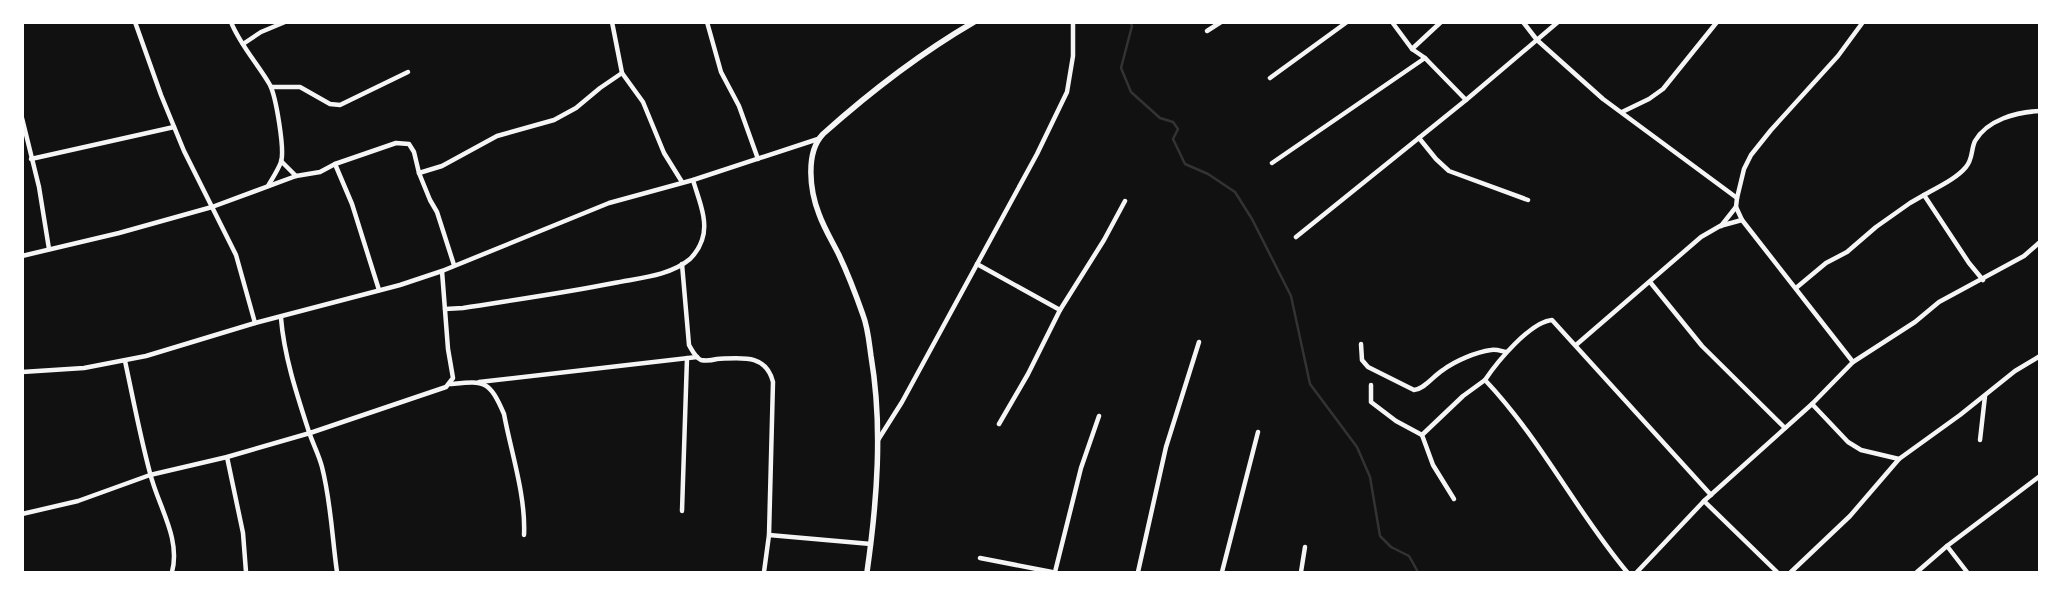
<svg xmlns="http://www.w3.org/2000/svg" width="2062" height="595" font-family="'Source Sans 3',sans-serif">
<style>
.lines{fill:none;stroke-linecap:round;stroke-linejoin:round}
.stream{stroke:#333;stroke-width:2.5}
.minor{stroke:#f5f5f5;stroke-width:4.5}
.tertiary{stroke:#f5f5f5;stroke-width:5.5}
</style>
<rect width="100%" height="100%" fill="#111"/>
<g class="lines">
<path class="stream" d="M1130,22L1132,26L1121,68L1131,92L1160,118L1173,122L1178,129L1173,139L1185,164L1208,174L1235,192L1252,219L1291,296L1310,384L1357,447L1370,477L1380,536L1391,547L1409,556L1418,572"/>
<g class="minor">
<path d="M135,22L161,95L184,151L236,255L255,323"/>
<path d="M231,22C240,45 258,64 270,85C276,97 285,150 281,162C278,170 272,179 268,186"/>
<path d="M707,22L721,72L739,106L758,159"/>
<path d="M1392,22L1412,49L1425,58L1466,100"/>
<path d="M1523,22L1537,40L1603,99L1737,198"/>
<path d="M1207,31L1221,22"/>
<path d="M243,44L261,32L285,22"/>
<path d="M1412,49L1441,22"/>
<path d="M622,73L643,102L664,153L682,182"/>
<path d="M1270,78L1347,22"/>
<path d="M271,87H300L330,104L340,105L408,72"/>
<path d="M1622,112L1649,99L1663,89L1717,22"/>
<path d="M22,118L39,187L49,249"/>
<path d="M1419,138L1436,159L1449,171L1528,200"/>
<path d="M31,159L174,127"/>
<path d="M281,161L296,176"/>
<path d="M1272,163L1425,58"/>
<path d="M335,164L396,143L409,144L414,152L419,173L430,200L437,212L454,265"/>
<path d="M419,173L442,166L497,136L554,120L576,108L600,88L622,73L612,22"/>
<path d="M1924,195C1938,187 1956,179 1966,167C1973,159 1971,149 1975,141C1987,120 2016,112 2040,111"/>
<path d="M1742,220L1853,362"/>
<path d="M1721,226L1736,207"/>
<path d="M1296,237L1466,100L1558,22"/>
<path d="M22,256L119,233L212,207L296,176L320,172L335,164L352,204L379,290"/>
<path d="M682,264L689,345C692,350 695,357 701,360C706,361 713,360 717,359C740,358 766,353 773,382L769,535L764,572"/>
<path d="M977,264L1060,310L1104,240L1125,201"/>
<path d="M1650,282L1702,346L1785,428"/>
<path d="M1796,288L1826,263L1847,252L1876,227L1910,203L1924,195L1969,263L1983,280"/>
<path d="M445,309L463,308C513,300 564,293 614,283C638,278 670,276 690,259C695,254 700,246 702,240C709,221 698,198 693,180"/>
<path d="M281,318C284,356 297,395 309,432C313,444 319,455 322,467C331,502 332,537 337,572"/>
<path d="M1361,344L1362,360L1368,367L1414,390C1425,389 1433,376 1443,370C1455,361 1476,352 1491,350C1496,349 1501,351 1506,352"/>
<path d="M1576,345L1701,237L1720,226L1742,220L1736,207L1737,198L1744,169L1751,155L1771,130L1838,56L1863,22"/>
<path d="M125,361C133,398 140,436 150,473C158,506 181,538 172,572"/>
<path d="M22,372L84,368L146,356L255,323L400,285L442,271L609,203L693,180L818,139"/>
<path d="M479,382L697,357"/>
<path d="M450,384C484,381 489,379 504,414C511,452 526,496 524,535"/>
<path d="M1371,385V402L1396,421L1422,435"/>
<path d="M1812,404L1848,442L1861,450L1899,459"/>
<path d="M999,424L1028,374L1060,310"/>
<path d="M878,440L902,402L1037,154L1067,92L1073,56V22"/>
<path d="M1980,440L1985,396"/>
<path d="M227,457L243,533L246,572"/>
<path d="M1454,499L1433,465L1422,435L1463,396L1485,380"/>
<path d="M1704,501L1777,572"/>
<path d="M682,511L687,358"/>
<path d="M22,514L78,501L150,475L227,457L310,433L446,387L453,378L448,349L442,271"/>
<path d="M769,535L871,544"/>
<path d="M1947,546L1967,572"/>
<path d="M980,558L1052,572"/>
<path d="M1055,572L1081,468L1099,416"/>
<path d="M1138,572L1166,447L1199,342"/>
<path d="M1222,572L1258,432"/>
<path d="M1301,572L1305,547"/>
<path d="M1627,572C1576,511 1540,438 1485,380C1497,362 1530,322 1552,320L1711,495"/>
<path d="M1637,572L1704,501L1812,404L1853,362L1915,322L1939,302L2024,256L2040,242"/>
<path d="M1791,572L1850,516L1899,459L1960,415L2015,371L2040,356"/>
<path d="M1917,572L1947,546L2040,476"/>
</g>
<path class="tertiary" d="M867,572C877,502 883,427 871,356C869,342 868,328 863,315C856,295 848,274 839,255C832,241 824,228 819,214C810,191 805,153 823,134C870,92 919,54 974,22"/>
</g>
<rect width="2062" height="595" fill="none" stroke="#ffffff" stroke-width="48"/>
</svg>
